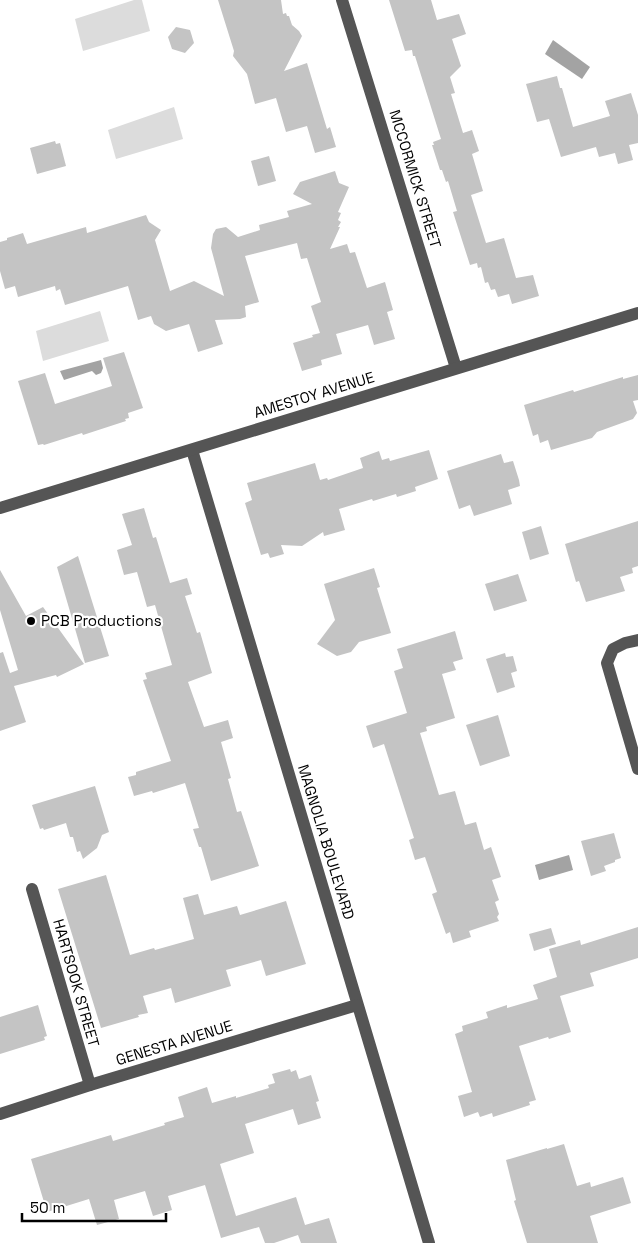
<svg xmlns="http://www.w3.org/2000/svg" width="638" height="1243" font-family="'Space Grotesk',sans-serif">
<style>
.green{fill:#dcdcdc}
.water{fill:#a3a3a3}
.building{fill:#c4c4c4}
.lines{fill:none;stroke-linecap:round;stroke-linejoin:round}
.minor{stroke:#555;stroke-width:12}
.poi-dot{fill:#000;stroke:#fff;stroke-width:2}
.labels{text-anchor:middle;stroke-width:4.5;stroke-linejoin:round;paint-order:stroke}
.street-label{font-size:15px;fill:#000;stroke:#fff}
.poi-label{font-size:15px;fill:#000;stroke:#fff;text-anchor:start}
</style>
<rect width="100%" height="100%" fill="#fff"/>
<g class="green">
<path d="M134,0H142L150,31L83,51L75,19Z"/>
<path d="M174,107L183,139L116,159L108,130Z"/>
<path d="M100,311L109,341L43,361L36,331Z"/>
</g>
<g class="water">
<path d="M553,40L590,67L582,79L545,54Z"/>
<path d="M101,360L103,368L101,373L96,375L92,371L64,380L60,371Z"/>
<path d="M569,855L573,870L539,880L535,865Z"/>
</g>
<g class="building">
<path d="M218,0H281L283,14L286,13L287,16H289L292,25L299,31L302,36L284,71L307,63L327,129L330,127L336,147L315,153L307,126L286,132L276,98L255,104L247,74L233,56L234,51Z"/>
<path d="M389,0H431L437,20L459,14L466,34L452,39L461,66L450,77L455,93L451,94L463,133L472,130L479,151L472,154L483,191L471,195L486,243L504,238L516,278L533,275L539,296L512,304L509,294L498,297L495,289L491,290L488,282L485,283L481,267L478,268L477,263L470,265L453,212L457,211L448,181L446,182L442,170H440L432,145H434L433,142L441,139L415,56H413L412,50L405,51Z"/>
<path d="M176,27L190,30L194,43L185,53L172,49L168,37Z"/>
<path d="M557,76L560,88H562L573,127L610,116L605,101L631,93L638,115V143L629,145L633,160L618,164L615,153L599,157L596,147L561,157L549,119L537,122L526,84Z"/>
<path d="M55,141L56,144L60,143L66,166L37,174L30,148Z"/>
<path d="M269,156L276,181L258,186L251,161Z"/>
<path d="M335,171L339,183L349,187L338,212L341,213L338,220L341,222L338,227H340L330,249L347,244L350,253L355,252L367,288L385,282L393,310L387,312L395,339L374,345L368,325L336,334L342,354L321,360L322,365L302,371L293,343L313,337L312,335L320,333L311,306L321,302L307,258L301,259L297,243L245,256L259,302L245,306L246,317L240,319L215,320L223,344L198,352L189,324L166,331L154,324L151,316L138,320L128,286L65,305L60,289L56,291L55,286L18,297L15,286L5,289L0,271V242L7,240V238L23,233L27,244L86,227L87,233L146,215L149,222L161,230L155,240L170,291L194,281L224,296L211,248L213,234L216,229L226,227L238,237L260,230L259,225L289,217L287,211L312,204L293,194L300,182Z"/>
<path d="M124,352L143,408L128,413L129,418L125,419L126,421L83,435L82,433L44,445L43,444L38,445L18,381L45,373L55,404L112,386L103,358Z"/>
<path d="M638,375V400L633,401L637,413L633,419L597,432L592,438L551,450L548,440L540,443L538,434L533,436L524,405L573,390L574,392L623,377V379Z"/>
<path d="M429,450L438,479L415,487L416,491L397,497L396,494L373,501L372,499L339,509L345,530L324,536L323,532L302,546L281,545L284,554L270,558L268,553L261,555L245,503L252,500L247,483L315,463L320,480L327,478L328,480L363,468L360,458L379,451L382,460L389,458L390,461Z"/>
<path d="M501,454L504,463L513,461L519,480L520,486L508,490L512,504L474,516L470,505L459,509L447,471Z"/>
<path d="M144,508L153,538L156,537L170,583L187,578L192,594L185,596L197,633L200,632L212,673L188,682L204,727L228,720L233,738L221,742L231,778L228,779L237,812L241,811L259,866L211,881L201,847H199L193,829L199,828L185,783L153,793L152,791L134,796L128,777L136,775V772L171,761L143,680L147,679L145,673L172,665L155,605L147,607L137,572L124,575L117,550L132,545L122,514Z"/>
<path d="M638,521V566L632,568L633,573L620,577L625,591L586,602L579,581L576,582L565,544Z"/>
<path d="M541,526L549,554L530,560L522,532Z"/>
<path d="M78,556L109,656L85,663L57,567Z"/>
<path d="M374,568L380,587L377,588L391,633L359,642L351,652L337,656L317,644L335,620L324,584Z"/>
<path d="M0,570L26,616L43,607L84,664L57,677L56,675L14,686L26,722L0,731V653L3,652L10,673L18,670L0,610Z"/>
<path d="M518,574L527,601L494,611L485,584Z"/>
<path d="M455,631L463,659L453,662L456,670L442,674L455,718L426,727L427,731L420,733L439,795L455,791L465,825L476,822L484,850L491,847L501,877L492,880L499,900L495,902L499,914L497,917L499,921L469,931L471,937L453,943L450,932L446,934L432,894L437,892L425,857L415,860L409,840L414,838L384,744L373,748L366,726L407,713L394,671L403,668L397,649Z"/>
<path d="M505,653L506,657L513,656L517,671L511,673L515,687L497,693L486,659Z"/>
<path d="M498,715L510,756L480,766L466,725Z"/>
<path d="M95,786L109,832L102,835L97,848L83,859L80,851L77,852L73,837H70L66,823L44,830L43,828L40,829L32,805Z"/>
<path d="M614,833L621,858L615,860V862L604,866L606,871L591,876L581,841Z"/>
<path d="M106,875L130,955L154,948L155,950L194,939L183,898L198,894L204,915L237,906L240,915L286,901L306,964L266,976L261,960L226,970L231,986L175,1003L171,988L143,996L148,1013L138,1015L139,1017L101,1028L58,889Z"/>
<path d="M638,927V958L590,973L594,986L560,996L571,1032L549,1039L548,1037L519,1046L536,1100L529,1102L530,1105L493,1117L492,1113L480,1117L478,1112L464,1117L458,1096L472,1092L455,1034L463,1031L462,1026L488,1018L486,1012L507,1005V1008L538,999L533,985L557,977L549,949L580,940L581,945Z"/>
<path d="M551,928L556,944L534,951L529,934Z"/>
<path d="M38,1005L47,1036L44,1037L45,1040L0,1054V1017Z"/>
<path d="M290,1069L291,1072L296,1070L299,1079L311,1075L319,1101L316,1102L321,1118L298,1125L293,1109L245,1124L254,1153L220,1164L236,1216L296,1197L305,1225L329,1218L337,1243H301L298,1235L274,1243H265L259,1227L221,1238L205,1185L168,1196L172,1210L153,1216L145,1191L114,1200L119,1219L97,1225L89,1199L47,1212L31,1159L111,1135L113,1141L165,1125L164,1123L184,1117L178,1097L207,1087L212,1103L236,1096V1098L269,1088L268,1085L275,1083L272,1074Z"/>
<path d="M564,1144L577,1186L590,1182L591,1187L623,1177L631,1203L590,1216L598,1243H527L514,1201L516,1200L506,1160L547,1148V1149Z"/>
</g>
<g class="lines">
<g class="minor">
<path d="M342,0L456,368"/>
<path d="M192,450L429,1243"/>
<path d="M0,508L638,313"/>
<path d="M638,640L625,643L613,649L607,663L638,769"/>
<path d="M32,889L90,1085"/>
<path d="M0,1114L90,1085L357,1005"/>
</g>
</g>
<circle class="poi-dot" cx="31" cy="621" r="5"/>
<g class="labels">
<g class="street-label">
<text transform="translate(415 179) rotate(73)" y="5">MCCORMICK STREET</text>
<text transform="translate(314 395) rotate(-17)" y="5">AMESTOY AVENUE</text>
<text transform="translate(326 842) rotate(73)" y="5">MAGNOLIA BOULEVARD</text>
<text transform="translate(76 983) rotate(74)" y="5">HARTSOOK STREET</text>
<text transform="translate(174 1043) rotate(-17)" y="5">GENESTA AVENUE</text>
</g>
<g class="poi-label">
<text x="41" y="626">PCB Productions</text>
</g>
</g>
<path d="M22 1213v8h144v-8" fill="none" stroke="#000000" stroke-width="2.5"/>
<text x="30" y="1213" font-size="15" fill="#000000" stroke="#ffffff" stroke-width="4" paint-order="stroke">50 m</text>
</svg>
